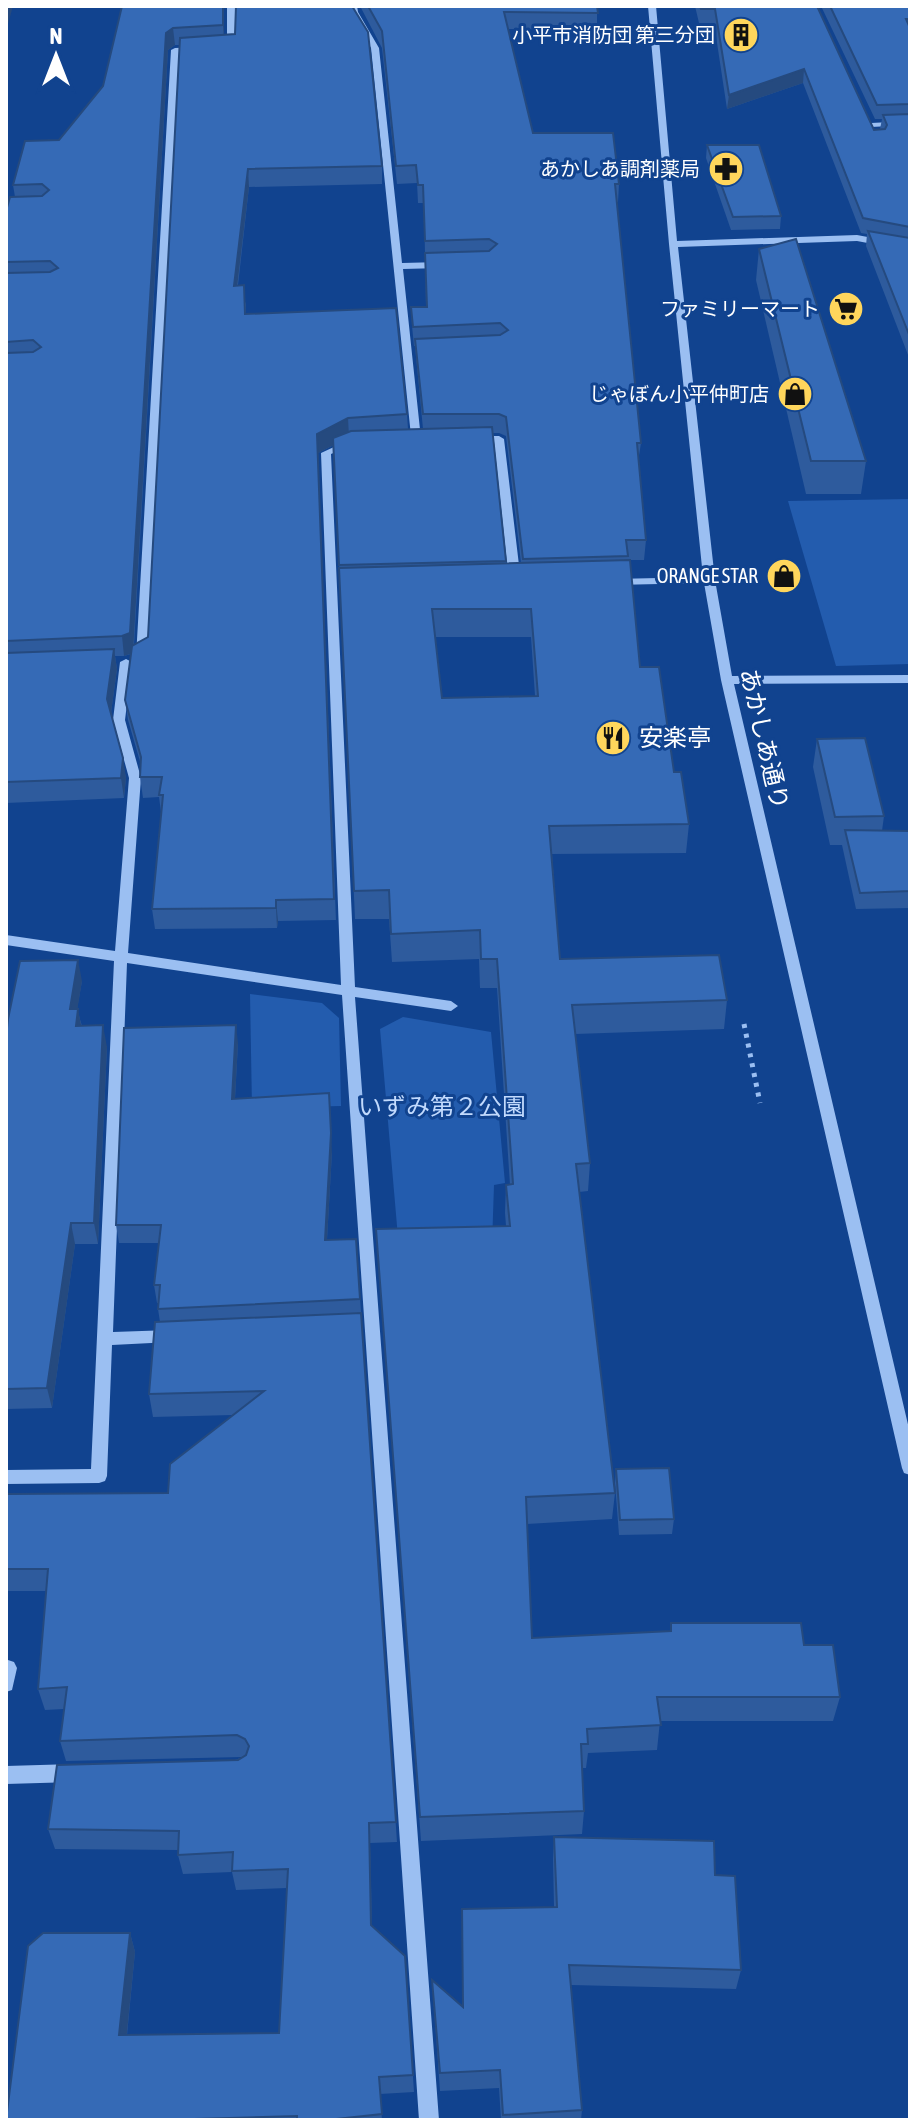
<svg xmlns="http://www.w3.org/2000/svg" width="916" height="2126" font-family="'Asap Condensed','Noto Sans JP',sans-serif">
<style>
.green{fill:#235cae}
.lines{fill:none;stroke-linecap:round;stroke-linejoin:round}
.path{stroke:#9bbff2;stroke-width:5;stroke-dasharray:4 6;stroke-linecap:butt}
.minor{fill:#9bbff2;fill-rule:evenodd}
.wall{fill:#2e5b9d;fill-rule:evenodd}
.shaded-wall{fill:#254a7f}
.building{fill:#356ab6;stroke:#254a7f;stroke-width:2;fill-rule:evenodd}
.labels{text-anchor:middle;stroke-width:6;stroke-linejoin:round;paint-order:stroke}
.far-poi-label{font-size:20px;fill:#fff;stroke:#11438f;text-anchor:end}
.poi-label{font-size:24px;fill:#fff;stroke:#11438f;text-anchor:start}
.street-label{font-size:24px;fill:#fff;stroke:#11438f}
.park-label{font-size:24px;fill:#c2dafd;stroke:#11438f}
</style>
<rect width="100%" height="100%" fill="#11438f"/>
<g class="green">
<path d="M910,499V664L836,666L788,501Z"/>
<path d="M250,994L322,1003L339,1018L341,1106L252,1108Z"/>
<path d="M403,1017L491,1032L505,1183L494,1185L492,1245L399,1249L380,1029Z"/>
</g>
<g class="lines">
<path class="path" d="M744,1024L760,1103"/>
<g class="minor">
<path d="M227,6H235V47L226,50L222,48L227,45Z"/>
<path d="M349,6H357L358,12L379,48L402,263L441,262L446,265L441,268L403,269L421,439L416,442L405,439L411,436L371,48L350,12Z"/>
<path d="M648,6H656L677,241L857,235L910,245V251L857,241L678,247L715,580L732,676L910,675V683L734,684L910,1433V1475L904,1473L902,1468L721,680L704,583L614,585L608,582L614,579L703,577L669,244Z"/>
<path d="M197,47H200V51L179,52L148,657L142,660L136,657L171,50L175,48Z"/>
<path d="M910,121V125L871,127L867,125L871,123Z"/>
<path d="M476,436H499L504,439L521,582L519,584H511L509,582L494,442L472,441L471,439Z"/>
<path d="M349,440L354,443L353,445L331,454L355,987L451,1001L458,1006L451,1011L355,997L439,2120H419L342,995L127,963L113,1332L171,1330L177,1331L179,1336L177,1341L171,1342L112,1345L107,1476L105,1481L99,1483L6,1484V1470L91,1469L114,961L6,945V935L115,951L129,778L113,720L120,662L126,659L132,662L125,720L141,778L128,953L341,985L321,453Z"/>
<path d="M8,1660L14,1662L17,1668L12,1690L6,1692V1661Z"/>
<path d="M74,1764L80,1767L83,1773L80,1779L74,1782L6,1784V1766Z"/>
</g>
</g>
<g class="wall">
<path d="M122,6H224V35L382,166V184L249,187L238,285L246,304V313L407,414L408,429H423L415,346H414L412,326L411,307H426L424,203H418L417,183L397,184L382,48L360,6H597V30L508,29L533,133L619,184L618,202H616L641,443L638,462L646,540L644,560H628L640,667L689,824L686,853L552,854L560,959L727,1000L724,1029L575,1034L590,1163L588,1191L579,1192L615,1493L612,1519L527,1524L532,1638L670,1631L671,1623L804,1645L840,1697L833,1721H660L657,1750L588,1753L586,1768H582L584,1811L582,1834L421,1841L376,1229L506,1226L505,1213L506,1185H510L497,988H480L479,959L392,962L389,919H355L334,445L318,453L336,920L278,921L277,928L155,929L152,909L161,812L159,797L143,798L140,777L141,765L128,720L125,700L131,654L124,656H115L117,669L111,713L126,778L124,798L6,803V211L15,197L13,185L59,140L103,86ZM175,45H180L148,637L134,645L168,50ZM492,433H499L506,436L521,563H506ZM435,637H531L535,696L442,698Z"/>
<path d="M695,6H817L874,130L880,129L882,119H875L821,6H910V360L866,246L867,234L861,233L803,83L727,109L714,23H699Z"/>
<path d="M707,145L781,216L780,229L731,230L706,158Z"/>
<path d="M759,249L866,461L861,494H806L756,280Z"/>
<path d="M817,739L884,816L882,831H910V908L856,909L842,845H830L813,767Z"/>
<path d="M82,981L77,1009L82,1026L107,1047L98,1244H75L52,1408L6,1409V1038Z"/>
<path d="M238,1043L235,1099L332,1152L327,1240L356,1239L397,1842L370,1843L372,1926L405,1956L414,2092L380,2094L382,2120H6L130,1933L135,1952L127,2035L279,2033L287,1888L236,1890L232,1872L183,1874L178,1855V1850L55,1849L48,1829L243,1757L66,1761L60,1741L64,1709L45,1710L38,1689L46,1591H6V1494L168,1493L233,1415L153,1417L149,1394L160,1322L158,1309V1303H157L154,1285L159,1243H119L116,1225Z"/>
<path d="M616,1469L674,1519L672,1534L619,1535L615,1483Z"/>
<path d="M554,1837L715,1875L741,1970L736,1989L571,1985L582,2110L581,2120H501L499,2088L440,2091L432,1980L463,2007L554,1907L553,1858Z"/>
</g>
<g class="shaded-wall">
<path d="M8,6H13L8,24L6,11Z"/>
<path d="M223,6H224V42L223,25Z"/>
<path d="M173,28L175,45L168,50L133,653L124,656L122,636L166,33Z"/>
<path d="M804,69L803,83L727,109L729,95Z"/>
<path d="M248,169L249,187L235,304L234,286Z"/>
<path d="M348,418L349,437L318,453L336,920L317,434Z"/>
<path d="M114,649L117,669L110,720L107,699Z"/>
<path d="M123,758L126,778L124,798L121,778Z"/>
<path d="M276,900L278,921L277,928L276,908Z"/>
<path d="M78,960L82,981L74,1030L70,1009Z"/>
<path d="M78,1009L82,1030L76,1026Z"/>
<path d="M103,1025L107,1047L98,1244L94,1223Z"/>
<path d="M236,1025L238,1043L234,1117L232,1099Z"/>
<path d="M329,1093L332,1152L326,1257L325,1240Z"/>
<path d="M71,1223L75,1244L52,1408L47,1388Z"/>
<path d="M369,1823L370,1843L372,1944L371,1925Z"/>
<path d="M130,1933L135,1952L125,2052L119,2035Z"/>
</g>
<g class="building">
<path d="M122,6H223V25L173,28L166,33L130,633L122,636L6,641V353L33,352L41,347L33,340L6,342V273L50,272L58,268L50,261L6,262V211L10,197L42,196L49,190L42,184L13,185L25,141L59,140L103,86Z"/>
<path d="M236,6H352L368,32L382,166L248,169L234,286L244,285L245,314L396,308L407,414L348,418L317,434L334,899L276,900V908L152,909L163,795H159L162,777H140L141,757L125,700L132,646L148,637L180,38L235,34Z"/>
<path d="M368,6H597L598,13L504,12L533,133H613L619,184H615L641,443H637L646,540H626L628,556L523,559L506,417L499,414H423L415,339L500,335L508,330L500,323L413,327L411,307H427L425,253L489,251L497,244L489,239L425,241L423,185H418L416,165L396,166L382,31Z"/>
<path d="M700,6H817L874,130L885,129L887,125L883,115L910,114V227L863,218L804,69L729,95L715,9H701Z"/>
<path d="M830,6H910V19H906L910,28V104L877,105Z"/>
<path d="M707,145H759L781,216L733,217Z"/>
<path d="M868,231L910,238V337Z"/>
<path d="M796,239L866,461H811L759,249Z"/>
<path d="M492,427L506,561L339,565L333,438L351,431Z"/>
<path d="M630,560L640,667H659L674,772H681L689,824L549,826L560,959L719,955L727,1000L572,1005L590,1163L576,1164L615,1493L526,1497L532,1638L671,1631V1623H801L804,1645H833L840,1697H657L661,1725L587,1729L588,1744H581L584,1811L420,1817L376,1229L510,1226L506,1185L513,1184L497,959H481L480,930L391,934L389,890L354,891L339,568ZM432,609H531L538,696L442,698Z"/>
<path d="M114,649L107,699L123,758L121,778L6,782V653Z"/>
<path d="M865,738L884,816L835,817L817,739Z"/>
<path d="M845,830L910,831V891L860,893Z"/>
<path d="M78,960L70,1009H78L76,1026L103,1025L94,1223H71L47,1388L6,1389V1038L8,1019L20,961Z"/>
<path d="M236,1025L232,1099L329,1093L331,1133L325,1240L356,1239L360,1299L158,1309L160,1285H154L161,1225H116L124,1028Z"/>
<path d="M361,1313L396,1822L369,1823L371,1925L405,1956L413,2075L379,2077L382,2114L327,2120H297V2116L159,2120H6L28,1946L43,1933H130L119,2035L279,2033L288,1869L232,1871L233,1852L178,1855L179,1831L48,1829L57,1765L238,1760L246,1755L249,1746L245,1739L237,1735L60,1741L67,1687L38,1689L48,1569H6V1494L168,1493L170,1464L264,1391L149,1394L155,1322Z"/>
<path d="M669,1468L674,1519L620,1520L616,1469Z"/>
<path d="M554,1837L714,1841L715,1875L735,1876L741,1970L569,1965L582,2110L503,2115L500,2070L440,2073L432,1980L463,2007L462,1909L557,1907Z"/>
</g>
<defs>
<symbol id="building-disc" viewBox="-11 -11 22 22"><circle r="9.5" fill="#ffd65c" stroke="#11438f"/><path d="M-4-6H4V6H1V3H-1V6H-4ZM-2.5-4.3h1.7v1.8h-1.7ZM.8-4.3h1.7v1.8H.8ZM-2.5-1h1.7V.8h-1.7ZM.8-1h1.7V.8H.8Z" fill="#111"/></symbol>
<symbol id="pharmacy-disc" viewBox="-11 -11 22 22"><circle r="9.5" fill="#ffd65c" stroke="#11438f"/><path d="M-2-6h4v4h4v4h-4v4h-4v-4h-4v-4h4Z" fill="#111"/></symbol>
<symbol id="supermarket-disc" viewBox="-11 -11 22 22"><circle r="9.5" fill="#ffd65c" stroke="#11438f"/><path d="M-6-5.5h2.5l.6 2H6L4.5 2H-2.5L-4.4-4H-6ZM-1.5 3.2a1.3 1.3 0 1 0 .1 0ZM3 3.2a1.3 1.3 0 1 0 .1 0Z" fill="#111"/></symbol>
<symbol id="shop-disc" viewBox="-11 -11 22 22"><circle r="9.5" fill="#ffd65c" stroke="#11438f"/><path d="M-5-2.5h2.3a2.7 3.5 0 0 1 5.4 0H5L5.5 6h-11ZM-1.5-2.5h3a1.5 2.3 0 0 0-3 0Z" fill="#111"/></symbol>
<symbol id="restaurant-disc" viewBox="-11 -11 22 22"><circle r="9.5" fill="#ffd65c" stroke="#11438f"/><path d="M-5-6h1v4h1v-4h1v4h1v-4h1v5L-1.5 .5V6h-2V.5L-5-1ZM5-6V6H3V1.5H1.5Q1.5-4 5-6Z" fill="#111"/></symbol>
</defs>
<g fill-rule="evenodd">
<use href="#building-disc" x="721" y="15" width="40" height="40"/>
<use href="#pharmacy-disc" x="706" y="149" width="40" height="40"/>
<use href="#supermarket-disc" x="826" y="289" width="40" height="40"/>
<use href="#shop-disc" x="775" y="374" width="40" height="40"/>
<use href="#shop-disc" x="764" y="556" width="40" height="40"/>
<use href="#restaurant-disc" x="593" y="718" width="40" height="40"/>
</g>
<g class="labels">
<g class="far-poi-label">
<text x="715" y="42">小平市消防団 第三分団</text>
<text x="700" y="176">あかしあ調剤薬局</text>
<text x="820" y="316">ファミリーマート</text>
<text x="769" y="401">じゃぼん小平仲町店</text>
<text x="758" y="583">ORANGE STAR</text>
</g>
<g class="poi-label">
<text x="639" y="746">安楽亭</text>
</g>
<g class="street-label">
<text transform="translate(764 739) rotate(77)" y="8">あかしあ通り</text>
</g>
<g class="park-label">
<text x="442" y="1115">いずみ第２公園</text>
</g>
</g>
<rect width="916" height="2126" fill="none" stroke="#ffffff" stroke-width="16"/>
<g transform="translate(56 56)" stroke="#11438f" stroke-width="6" paint-order="stroke">
<path d="M0-6L14 30L0 20L-14 30Z" fill="#ffffff"/>
<text y="-12" font-size="22" font-weight="bold" text-anchor="middle" fill="#ffffff">N</text>
</g>
</svg>
